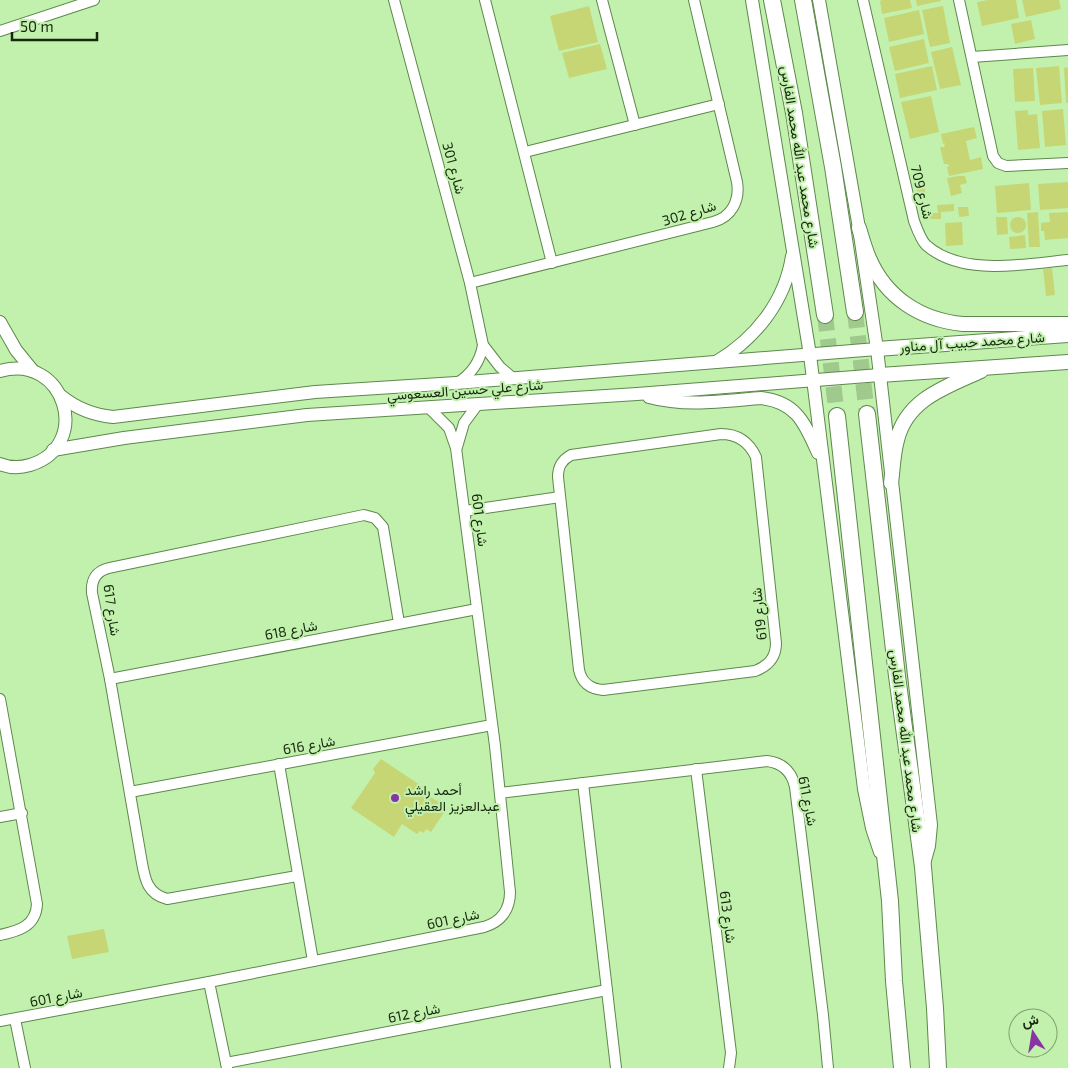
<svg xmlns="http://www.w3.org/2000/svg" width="1068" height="1068" font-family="'Exo 2',Vazirmatn,sans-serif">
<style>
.building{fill:#c6d674}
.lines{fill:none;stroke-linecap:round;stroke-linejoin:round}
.primary-tunnel{stroke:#a0c98e;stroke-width:16;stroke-dasharray:16 8;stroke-linecap:butt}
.minor-casing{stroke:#5d884b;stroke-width:12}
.tertiary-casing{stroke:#5d884b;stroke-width:14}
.secondary-casing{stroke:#5d884b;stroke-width:16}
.primary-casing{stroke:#5d884b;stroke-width:18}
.minor{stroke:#fff;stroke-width:10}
.tertiary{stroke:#fff;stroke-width:12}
.secondary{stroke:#fff;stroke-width:14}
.primary{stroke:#fff;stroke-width:16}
.poi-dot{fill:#8834a3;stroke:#c2f1ae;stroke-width:2}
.labels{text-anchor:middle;stroke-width:4;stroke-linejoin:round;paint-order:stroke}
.street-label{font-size:14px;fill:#16280e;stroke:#c2f1ae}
.poi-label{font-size:14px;fill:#16280e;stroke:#c2f1ae;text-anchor:start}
</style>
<rect width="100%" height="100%" fill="#c2f1ae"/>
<g class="building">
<path d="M882,0H910L912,8L882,14L880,1Z"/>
<path d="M916,0H941V1L917,6Z"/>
<path d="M988,0H1016L1019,18L982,26L977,2Z"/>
<path d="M1022,0H1059L1061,9L1026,17Z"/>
<path d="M589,6L598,42L559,51L550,16Z"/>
<path d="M943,6L950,43L930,47L922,10Z"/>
<path d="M919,10L924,34L889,42L884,18Z"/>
<path d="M1031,20L1035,39L1015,44L1011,24Z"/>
<path d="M924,39L929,63L895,71L889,47Z"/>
<path d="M600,44L607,69L569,78L562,53Z"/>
<path d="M952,47L961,85L940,89L931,52Z"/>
<path d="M932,66L937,90L900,98L895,74Z"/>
<path d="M1059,66L1062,103L1040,105L1036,68Z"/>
<path d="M1068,67V103H1066L1064,68Z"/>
<path d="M1033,68L1035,101L1015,102L1013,69Z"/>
<path d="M931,96L939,132L910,139L901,102Z"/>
<path d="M1063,109L1066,145L1045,147L1042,111Z"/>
<path d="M1028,110V115L1037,114L1040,148L1018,150L1015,111Z"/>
<path d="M974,127L977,138L966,141L970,160L981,157L983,169L949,176L947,167L950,166L947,164H944L940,147H944L945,143L943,144L941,134Z"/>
<path d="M958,176H965L967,183L960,185L962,193L951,196L947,178Z"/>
<path d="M1068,182V208L1040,210L1038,184Z"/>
<path d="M1029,183L1031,210L997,213L995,186Z"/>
<path d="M924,186L927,199L919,201L916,187Z"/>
<path d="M954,204V211L941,212V219H923V213H938L937,205Z"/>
<path d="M958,207H968L969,216L959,217Z"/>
<path d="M1038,212L1040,247H1029L1027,213Z"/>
<path d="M1068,212V238L1045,240L1044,231H1041V223L1050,222L1049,213Z"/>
<circle cx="1018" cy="225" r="8"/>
<path d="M996,217H1007L1008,234L997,235Z"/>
<path d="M962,222L963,245L946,246L945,223Z"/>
<path d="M1025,235L1026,248L1010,249L1009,237Z"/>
<path d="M1052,268L1055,295L1046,296L1043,269Z"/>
<path d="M381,759L426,789L424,793L442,804L440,808L445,811L431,832L426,829L424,833L420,831L417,834L402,824L394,837L351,808L375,773L373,769Z"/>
<path d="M104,929L109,952L72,959L67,936Z"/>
</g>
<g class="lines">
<g class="primary-tunnel">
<path d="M855,312L867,414"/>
<path d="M825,315L837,416"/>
</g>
<defs>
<g id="minor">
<path d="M394,0L470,283L483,345L500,367L514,379"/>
<path d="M485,0L552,263"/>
<path d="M602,0L635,125"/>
<path d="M863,0L914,221C917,229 921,240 926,245C962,277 1024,264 1068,260"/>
<path d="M959,0L993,156L998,163L1006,166L1068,163"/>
<path d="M0,31L94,0"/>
<path d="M972,57L1068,50"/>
<path d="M525,152L719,104"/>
<path d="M470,283L713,222C732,217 740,200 737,182L694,0"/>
<path d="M457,383C472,374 480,362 483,345"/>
<path d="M721,434C738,434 749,442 756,457L776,643C776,658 768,666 755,671L603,690C590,689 582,683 579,670L558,477C558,466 562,460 571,455Z"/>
<path d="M457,447L464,423L478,404"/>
<path d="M465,511L560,497"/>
<path d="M110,679L477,609"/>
<path d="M0,699L37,904C36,926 19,931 0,935"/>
<path d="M279,764L313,961"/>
<path d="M696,769L731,1053L729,1068"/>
<path d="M583,783L616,1068"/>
<path d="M130,792L492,725"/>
<path d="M500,793L767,761C783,763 792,772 795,787L823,1015L828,1068"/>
<path d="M0,817L22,813"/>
<path d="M297,876L167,899C148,894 145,880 142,863L110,679L92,593C91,580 96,571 109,568L364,515L375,518L383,527L399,623"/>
<path d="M209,982L227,1068"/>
<path d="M15,1019L25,1068"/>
<path d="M0,1021L209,982L484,927C501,922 510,910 510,892L495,746L456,448L449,428L429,408"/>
<path d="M226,1063L607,990"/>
</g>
<g id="tertiary">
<path d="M752,0L810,355L864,789L872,828L880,852"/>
<path d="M819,0L859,228L877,349L931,825L929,846L924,864"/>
<path d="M0,322L16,350L33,371"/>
<path d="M716,362C755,339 785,302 792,256"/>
<path d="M0,371C65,352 93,446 30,465C20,468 10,468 0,464"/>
<path d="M61,396C77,409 93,415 113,417L315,392L456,383L877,349"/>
<path d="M649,397C686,407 724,401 761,398C797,402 805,424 818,453"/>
<path d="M53,450L124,438L307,415L637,394L880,375"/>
</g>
<g id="secondary">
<path d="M859,228C862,238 865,249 869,258C886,298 921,320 963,324H1068"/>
<path d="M877,349L1068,335"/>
<path d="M880,375L1068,362"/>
<path d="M891,483C893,469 893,454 897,440C907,399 946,387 981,371"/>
</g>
<g id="primary">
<path d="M772,0L794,113L825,315"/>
<path d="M803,0L833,167L855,312"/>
<path d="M867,414L897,676L923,867L935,1008L938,1068"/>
<path d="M837,416L890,901L894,981L902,1068"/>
</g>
</defs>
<use href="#minor" class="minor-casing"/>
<use href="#tertiary" class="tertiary-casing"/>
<use href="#secondary" class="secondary-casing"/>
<use href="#primary" class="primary-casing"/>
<use href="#minor" class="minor"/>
<use href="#tertiary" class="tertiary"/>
<use href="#secondary" class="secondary"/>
<use href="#primary" class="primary"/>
</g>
<circle class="poi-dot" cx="395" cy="798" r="5"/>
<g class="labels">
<g class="street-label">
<text transform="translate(800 157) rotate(81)" y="5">شارع محمد عبد الله محمد الفارس</text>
<text transform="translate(454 168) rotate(75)" y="5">شارع 301</text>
<text transform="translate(922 192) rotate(76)" y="5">شارع 709</text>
<text transform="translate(689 213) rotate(-17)" y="5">شارع 302</text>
<text transform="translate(972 342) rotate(-4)" y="5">شارع محمد حبيب آل مناور</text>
<text transform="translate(465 390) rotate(-4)" y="5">شارع علي حسين العسعوسي</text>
<text transform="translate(480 520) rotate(83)" y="5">شارع 601</text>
<text transform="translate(112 610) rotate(82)" y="5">شارع 617</text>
<text transform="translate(759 614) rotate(-96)" y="5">شارع 619</text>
<text transform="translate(291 630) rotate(-11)" y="5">شارع 618</text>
<text transform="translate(906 741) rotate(83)" y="5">شارع محمد عبد الله محمد الفارس</text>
<text transform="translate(309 745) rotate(-10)" y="5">شارع 616</text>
<text transform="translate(808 801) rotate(79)" y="5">شارع 611</text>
<text transform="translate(728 917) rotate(83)" y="5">شارع 613</text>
<text transform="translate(453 919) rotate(-12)" y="5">شارع 601</text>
<text transform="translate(56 997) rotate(-11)" y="5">شارع 601</text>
<text transform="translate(414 1013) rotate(-11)" y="5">شارع 612</text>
</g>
<g class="poi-label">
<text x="405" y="795">أحمد راشد<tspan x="405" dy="16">عبدالعزيز العقيلي</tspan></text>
</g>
</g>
<g transform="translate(1033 1033) rotate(348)"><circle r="24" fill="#c2f1ae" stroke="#7da16e"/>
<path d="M0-4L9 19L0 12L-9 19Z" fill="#8834a3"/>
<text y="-8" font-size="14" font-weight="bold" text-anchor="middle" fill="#16280e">ش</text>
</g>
<path d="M12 32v8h85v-8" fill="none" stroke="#16280e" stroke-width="2.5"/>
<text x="20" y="32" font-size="15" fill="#16280e" stroke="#c2f1ae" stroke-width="4" paint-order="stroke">50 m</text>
</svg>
